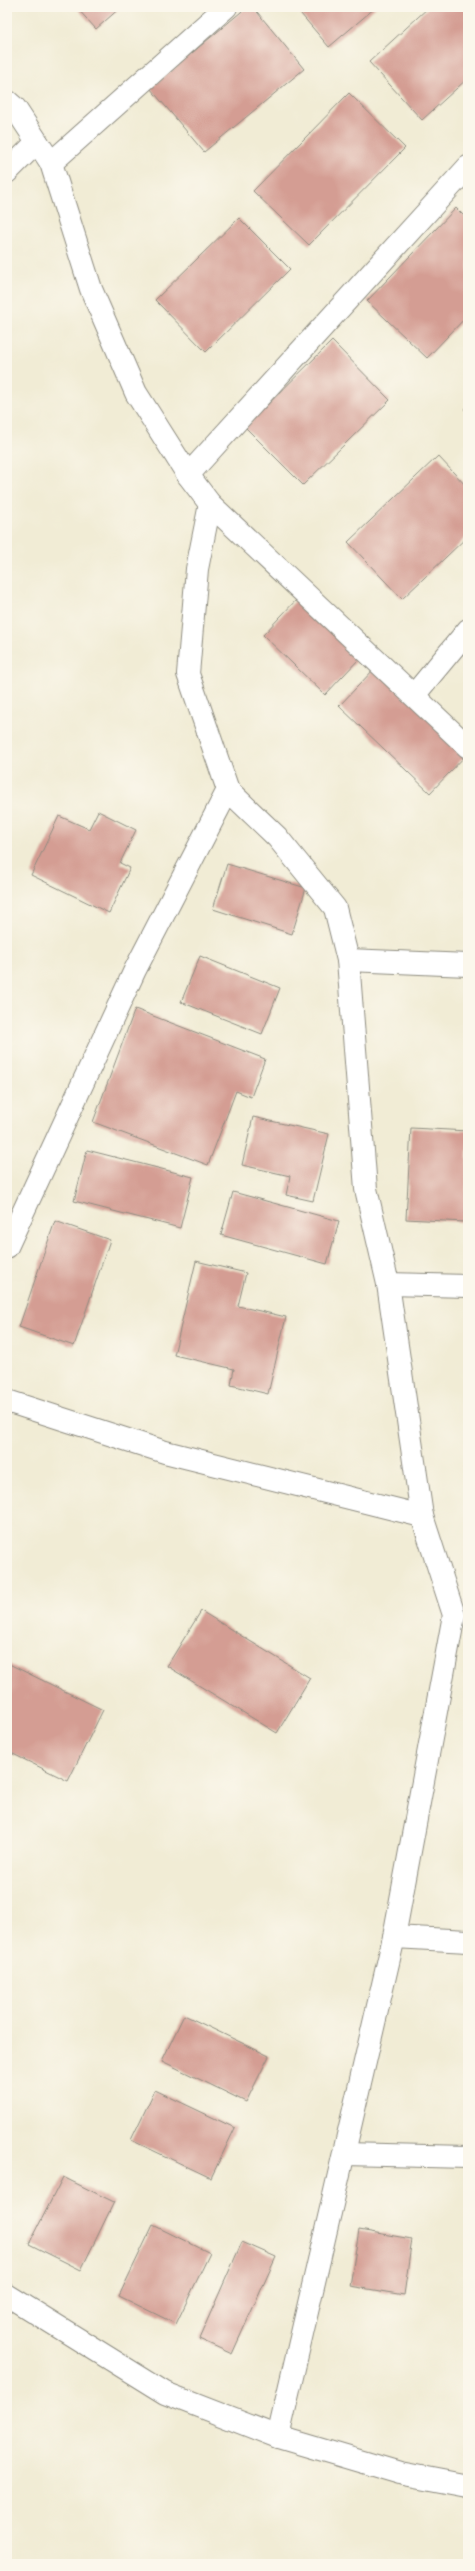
<svg xmlns="http://www.w3.org/2000/svg" width="475" height="2571" font-family="Caveat,sans-serif">
<style>
.building{fill:#d49d93}
.lines{fill:none;stroke-linecap:round;stroke-linejoin:round}
.street-casing{stroke:#8e8c80;stroke-width:24}
.street{stroke:#fff;stroke-width:22}
</style>
<rect width="100%" height="100%" fill="#fbf7ec"/>
<filter id="ink" filterUnits="userSpaceOnUse"><feTurbulence type="fractalNoise" baseFrequency=".025" numOctaves="2"/><feDisplacementMap in="SourceGraphic" scale="8" xChannelSelector="R" yChannelSelector="G"/><feConvolveMatrix kernelMatrix="1 2 1 2 8 2 1 2 1" color-interpolation-filters="sRGB"/></filter>
<filter id="wash" filterUnits="userSpaceOnUse"><feTurbulence type="fractalNoise" baseFrequency=".012" numOctaves="4" result="noise"/><feDisplacementMap in="SourceGraphic" scale="16" xChannelSelector="R" yChannelSelector="G"/><feGaussianBlur stdDeviation="0.9" result="paint"/><feColorMatrix in="noise" values="0 0 0 0 0 0 0 0 0 0 0 0 0 0 0 0 0 1.4 0 .05"/><feComposite in="paint" operator="in"/></filter>
<g filter="url(#wash)">
<rect width="100%" height="100%" fill="#f1ecd5"/>
<g id="blocks">
<g class="building">
<path d="M76,7H121L96,29Z"/>
<path d="M247,7H253L304,69L204,152L150,88Z"/>
<path d="M295,7H376L329,47Z"/>
<path d="M429,7H468V78L422,120L369,62Z"/>
<path d="M349,93L405,148L309,245L253,191Z"/>
<path d="M456,208L468,220V315L427,358L367,301Z"/>
<path d="M239,218L290,269L206,352L155,300Z"/>
<path d="M332,341L390,400L303,485L245,427Z"/>
<path d="M468,405V413L464,409Z"/>
<path d="M438,456L468,488V536L402,599L348,542Z"/>
<path d="M298,598L360,658L325,695L263,635Z"/>
<path d="M468,648V659L463,654Z"/>
<path d="M376,667L468,753L430,793L339,706Z"/>
<path d="M98,811L136,830L120,863L130,868L109,913L31,875L59,816L89,829Z"/>
<path d="M227,864L306,888L292,934L213,909Z"/>
<path d="M200,956L280,988L262,1034L181,1002Z"/>
<path d="M135,1009L265,1059L251,1097L236,1091L208,1165L93,1122Z"/>
<path d="M253,1117L329,1134L313,1201L286,1195L290,1176L242,1165Z"/>
<path d="M411,1128L468,1131L465,1222L406,1219Z"/>
<path d="M87,1150L193,1177L180,1228L74,1201Z"/>
<path d="M233,1192L339,1221L327,1264L221,1235Z"/>
<path d="M55,1221L110,1240L74,1346L19,1327Z"/>
<path d="M196,1261L246,1273L238,1306L286,1317L268,1394L231,1385L234,1369L174,1355Z"/>
<path d="M201,1611L310,1678L277,1733L167,1666Z"/>
<path d="M7,1663L103,1710L68,1781L7,1751Z"/>
<path d="M184,2015L269,2056L246,2102L162,2061Z"/>
<path d="M155,2090L235,2128L211,2178L131,2140Z"/>
<path d="M63,2177L114,2202L81,2270L29,2244Z"/>
<path d="M153,2225L210,2253L176,2324L119,2296Z"/>
<path d="M359,2230L412,2239L404,2295L350,2286Z"/>
<path d="M242,2242L276,2257L232,2354L199,2339Z"/>
</g>
</g>
</g>
<g filter="url(#ink)">
<use href="#blocks" fill-opacity="0" stroke="#8e8c80" stroke-width="1"/>
<g class="lines">
<defs>
<g id="street">
<path d="M7,101L15,108L51,163L91,289L136,393L188,475L210,504L468,747"/>
<path d="M51,163L226,7"/>
<path d="M7,172L37,142"/>
<path d="M188,475L468,167"/>
<path d="M210,504L197,569L188,674L228,790L277,837L335,908L348,960L366,1189L388,1284L422,1516L454,1615L394,1937L278,2437"/>
<path d="M415,694L468,630"/>
<path d="M348,960L468,965"/>
<path d="M7,1247L135,970L228,790"/>
<path d="M388,1284L468,1286"/>
<path d="M7,1401L165,1452L422,1516"/>
<path d="M394,1937L468,1941"/>
<path d="M344,2154L468,2157"/>
<path d="M7,2295L165,2393L278,2437L400,2473L468,2486"/>
</g>
</defs>
<use href="#street" class="street-casing"/>
<use href="#street" class="street"/>
</g>
</g>
<rect width="475" height="2571" fill="none" stroke="#fbf7ec" stroke-width="24"/>
</svg>
